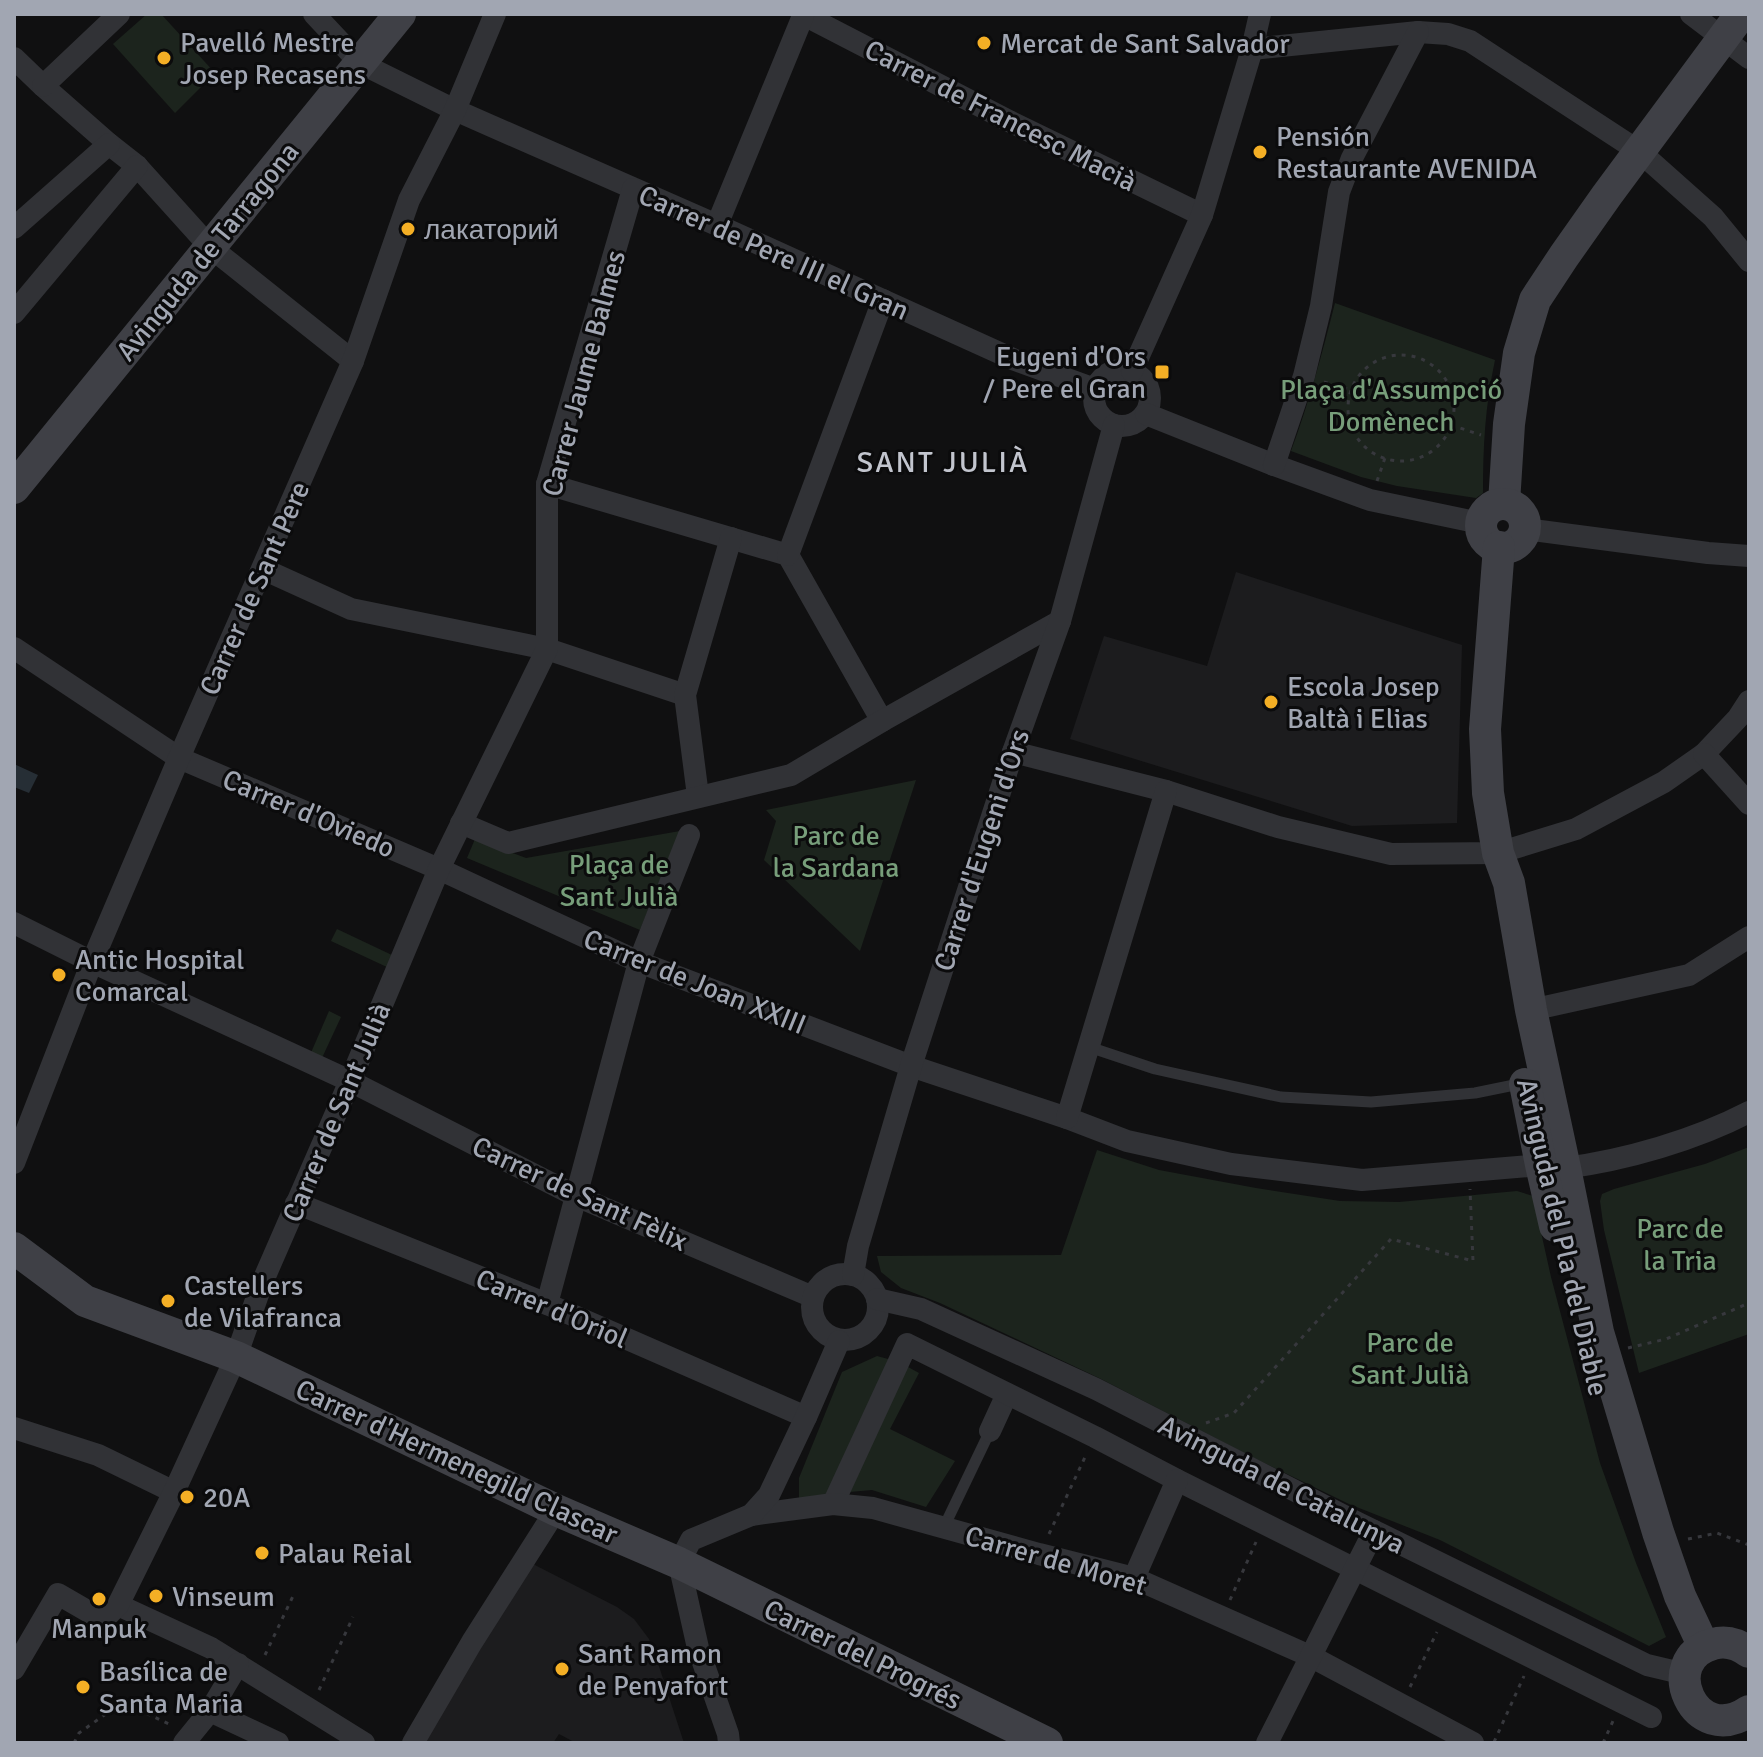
<svg xmlns="http://www.w3.org/2000/svg" width="1763" height="1757" font-family="Signika,sans-serif">
<style>
.built{fill:#1c1c1e}
.green{fill:#1c241d}
.water{fill:#262e35}
.lines{fill:none;stroke-linecap:round;stroke-linejoin:round}
.path{stroke:#37383d;stroke-width:3;stroke-dasharray:4 6;stroke-linecap:butt}
.lane{stroke:#313236;stroke-width:11}
.street{stroke:#313236;stroke-width:22}
.secondary{stroke:#3f4046;stroke-width:32}
.poi-dot{fill:#f4af25;stroke:#0b0b0c;stroke-width:3}
.labels{text-anchor:middle;stroke-width:6;stroke-linejoin:round;paint-order:stroke}
.poi-label{font-size:28px;fill:#a1a6b2;stroke:#0b0b0c;text-anchor:start}
.street-label{font-size:28px;fill:#a1a6b2;stroke:#0b0b0c}
.park-label{font-size:28px;fill:#779e7a;stroke:#0b0b0c}
.neighbourhood-label{font-size:30px;letter-spacing:2px;fill:#c2c5ce;stroke:#0b0b0c}
</style>
<rect width="100%" height="100%" fill="#101011"/>
<g class="built">
<path d="M1236,572L1462,645L1457,823L1352,826L1070,739L1104,636L1207,666Z"/>
<path d="M529,1562L617,1607L634,1619L649,1639L654,1651L684,1743H576L559,1734L553,1743H419Z"/>
</g>
<g class="green">
<path d="M147,14H161L215,73L175,113L113,44Z"/>
<path d="M1335,303L1495,360C1485,407 1483,446 1483,493L1476,498L1397,486L1361,477L1291,451C1309,403 1322,354 1335,303Z"/>
<path d="M916,780L860,951L764,860L776,821L766,810Z"/>
<path d="M680,831L640,930L467,858L475,839L526,858Z"/>
<path d="M337,929L394,956L389,968L331,941Z"/>
<path d="M329,1011L341,1017L321,1060L310,1055Z"/>
<path d="M1749,1147V1334L1639,1373L1604,1230L1600,1201L1602,1194L1614,1189L1705,1164Z"/>
<path d="M1097,1150L1159,1170L1256,1188L1340,1201L1399,1202L1517,1191L1533,1196L1551,1277L1600,1463L1636,1563L1666,1637L1649,1646L1440,1540L1349,1504L1256,1459L1099,1378L940,1303L901,1288L881,1272L877,1256L1061,1255Z"/>
<path d="M877,1356L899,1362L919,1373L890,1429L955,1461L926,1507L872,1490L838,1493L799,1500V1478L842,1372Z"/>
</g>
<path class="water" d="M14,764L38,775L29,793L14,787Z"/>
<g class="lines">
<g class="path">
<circle cx="1401" cy="408" r="53"/>
<path d="M1324,382L1351,390"/>
<path d="M1451,425L1481,435"/>
<path d="M1377,481L1385,458"/>
<path d="M1628,1348L1666,1339L1749,1303"/>
<path d="M1206,1423L1234,1413L1391,1239L1473,1261L1470,1189"/>
<path d="M1049,1534L1086,1455"/>
<path d="M1688,1539L1717,1533L1749,1545"/>
<path d="M1230,1600L1256,1542"/>
<path d="M265,1655L294,1594"/>
<path d="M1410,1687L1437,1632"/>
<path d="M319,1690L353,1617"/>
<path d="M1494,1742L1524,1676"/>
<path d="M74,1743L79,1733L120,1704H127L171,1725"/>
<path d="M1603,1743L1613,1721"/>
</g>
<g class="lane">
<path d="M1089,1047L1155,1069L1281,1097L1371,1102L1475,1093L1524,1083"/>
<path d="M944,1527L990,1431"/>
</g>
<g class="street">
<path d="M314,14L360,63L455,110L717,225L1015,360L1095,389"/>
<path d="M802,14L1009,121L1202,215"/>
<path d="M1691,14L1749,58"/>
<path d="M1252,49L1418,32L1448,34L1470,41L1640,152L1713,217L1749,261"/>
<path d="M14,58L43,86L109,144L137,166L210,247L353,361"/>
<path d="M43,86L119,14"/>
<path d="M717,225L803,16"/>
<path d="M14,228L109,144"/>
<path d="M14,313L137,166"/>
<circle cx="1122" cy="398" r="28"/>
<path d="M1132,371L1202,215L1252,49L1260,14"/>
<path d="M1146,414L1274,465L1370,500L1480,523"/>
<path d="M1274,465L1304,376L1321,306L1339,192L1352,158L1418,32"/>
<path d="M547,484L788,555L882,721"/>
<path d="M1525,529L1708,553L1749,556"/>
<path d="M788,555L883,300"/>
<path d="M263,569L351,609L547,649L685,695"/>
<path d="M14,648L179,758L439,869L639,962L911,1066L1067,1118L1127,1141L1231,1164L1362,1180L1541,1165"/>
<path d="M1013,752L1166,791L1278,827L1391,854L1498,853L1576,829L1664,782L1704,754L1738,718L1749,701"/>
<path d="M1704,754L1749,804"/>
<path d="M698,796L685,695L731,538"/>
<path d="M461,823L508,843L791,775L882,721L1060,621"/>
<path d="M14,923L92,962L350,1081L576,1196L813,1297"/>
<path d="M1531,1010L1689,975L1749,937"/>
<path d="M1067,1118L1166,791"/>
<path d="M14,1163L92,962L179,758L353,361L409,200L455,110L495,14"/>
<path d="M1565,1168C1626,1160 1695,1140 1749,1112"/>
<path d="M296,1203L547,1304L806,1417"/>
<circle cx="845" cy="1307" r="33"/>
<path d="M853,1275L858,1246L911,1066L1013,752L1060,621L1114,425"/>
<path d="M877,1299L921,1309L1096,1389L1356,1522L1647,1665L1685,1674"/>
<path d="M547,1304L639,962L689,835"/>
<path d="M14,1428L98,1455L174,1492"/>
<path d="M990,1431L1007,1394"/>
<path d="M833,1504L907,1344L1095,1437L1177,1480L1651,1717"/>
<path d="M751,1515L833,1504L873,1508L1039,1554L1134,1578L1312,1657L1473,1743"/>
<path d="M1134,1578L1177,1480"/>
<path d="M118,1605L211,1648L364,1743"/>
<path d="M14,1669L58,1594L103,1620L118,1605L174,1492L236,1357L262,1283L350,1081L439,869L547,649V484L633,189"/>
<path d="M210,1711L278,1743"/>
<path d="M184,1743L210,1711L238,1664"/>
<path d="M413,1743L472,1642L556,1510"/>
<path d="M729,1743L728,1734L698,1648L679,1563L691,1540L751,1515L769,1495L806,1417L839,1341"/>
<path d="M1267,1743L1374,1531"/>
</g>
<g class="secondary">
<path d="M14,488L400,14"/>
<path d="M1504,503L1509,424L1519,353L1535,300L1564,256L1607,195L1741,14"/>
<circle cx="1503" cy="526" r="22"/>
<path d="M1499,547L1485,729L1488,793L1498,853L1509,883L1531,1010L1565,1168L1598,1332L1658,1532L1680,1596L1704,1647"/>
<path d="M1525,1084L1541,1165L1555,1226"/>
<path d="M14,1248L85,1301L236,1357L556,1510L679,1563L1047,1743"/>
<path d="M1749,1652C1738,1644 1726,1640 1713,1644C1656,1659 1694,1749 1749,1711"/>
</g>
</g>
<g class="poi-dot">
<circle cx="984" cy="43" r="8"/>
<circle cx="164" cy="58" r="8"/>
<circle cx="1260" cy="152" r="8"/>
<circle cx="408" cy="229" r="8"/>
<rect x="1154" y="364" width="16" height="16" rx="4"/>
<circle cx="1271" cy="702" r="8"/>
<circle cx="59" cy="975" r="8"/>
<circle cx="168" cy="1301" r="8"/>
<circle cx="187" cy="1497" r="8"/>
<circle cx="262" cy="1553" r="8"/>
<circle cx="156" cy="1596" r="8"/>
<circle cx="99" cy="1599" r="8"/>
<circle cx="562" cy="1669" r="8"/>
<circle cx="83" cy="1687" r="8"/>
</g>
<g class="labels">
<g class="poi-label">
<text x="180" y="52">Pavelló Mestre<tspan x="180" dy="32">Josep Recasens</tspan></text>
<text x="1000" y="53">Mercat de Sant Salvador</text>
<text x="1276" y="146">Pensión<tspan x="1276" dy="32">Restaurante AVENIDA</tspan></text>
<text x="424" y="239">лакаторий</text>
<text x="1146" y="366" text-anchor="end">Eugeni d'Ors<tspan x="1146" dy="32">/ Pere el Gran</tspan></text>
<text x="1287" y="696">Escola Josep<tspan x="1287" dy="32">Baltà i Elias</tspan></text>
<text x="75" y="969">Antic Hospital<tspan x="75" dy="32">Comarcal</tspan></text>
<text x="184" y="1295">Castellers<tspan x="184" dy="32">de Vilafranca</tspan></text>
<text x="203" y="1507">20A</text>
<text x="278" y="1563">Palau Reial</text>
<text x="172" y="1606">Vinseum</text>
<text x="99" y="1638" text-anchor="middle">Manpuk</text>
<text x="578" y="1663">Sant Ramon<tspan x="578" dy="32">de Penyafort</tspan></text>
<text x="99" y="1681">Basílica de<tspan x="99" dy="32">Santa Maria</tspan></text>
</g>
<g class="street-label">
<text transform="translate(1001 115) rotate(27)" y="10">Carrer de Francesc Macià</text>
<text transform="translate(207 251) rotate(-51)" y="10">Avinguda de Tarragona</text>
<text transform="translate(774 252) rotate(24)" y="10">Carrer de Pere III el Gran</text>
<text transform="translate(583 373) rotate(-75)" y="10">Carrer Jaume Balmes</text>
<text transform="translate(254 588) rotate(-66)" y="10">Carrer de Sant Pere</text>
<text transform="translate(309 813) rotate(23)" y="10">Carrer d'Oviedo</text>
<text transform="translate(981 850) rotate(-72)" y="10">Carrer d'Eugeni d'Ors</text>
<text transform="translate(695 981) rotate(22)" y="10">Carrer de Joan XXIII</text>
<text transform="translate(336 1112) rotate(-67)" y="10">Carrer de Sant Julià</text>
<text transform="translate(580 1193) rotate(25)" y="10">Carrer de Sant Fèlix</text>
<text transform="translate(1563 1237) rotate(77)" y="10">Avinguda del Pla del Diable</text>
<text transform="translate(552 1308) rotate(23)" y="10">Carrer d'Oriol</text>
<text transform="translate(457 1461) rotate(25)" y="10">Carrer d'Hermenegild Clascar</text>
<text transform="translate(1282 1484) rotate(27)" y="10">Avinguda de Catalunya</text>
<text transform="translate(1056 1560) rotate(16)" y="10">Carrer de Moret</text>
<text transform="translate(863 1654) rotate(26)" y="10">Carrer del Progrés</text>
</g>
<g class="park-label">
<text x="1391" y="399">Plaça d'Assumpció<tspan x="1391" dy="32">Domènech</tspan></text>
<text x="836" y="845">Parc de<tspan x="836" dy="32">la Sardana</tspan></text>
<text x="619" y="874">Plaça de<tspan x="619" dy="32">Sant Julià</tspan></text>
<text x="1680" y="1238">Parc de<tspan x="1680" dy="32">la Tria</tspan></text>
<text x="1410" y="1352">Parc de<tspan x="1410" dy="32">Sant Julià</tspan></text>
</g>
<g class="neighbourhood-label">
<text x="943" y="472">SANT JULIÀ</text>
</g>
</g>
<rect width="1763" height="1757" fill="none" stroke="#a1a6b2" stroke-width="32"/>
</svg>
